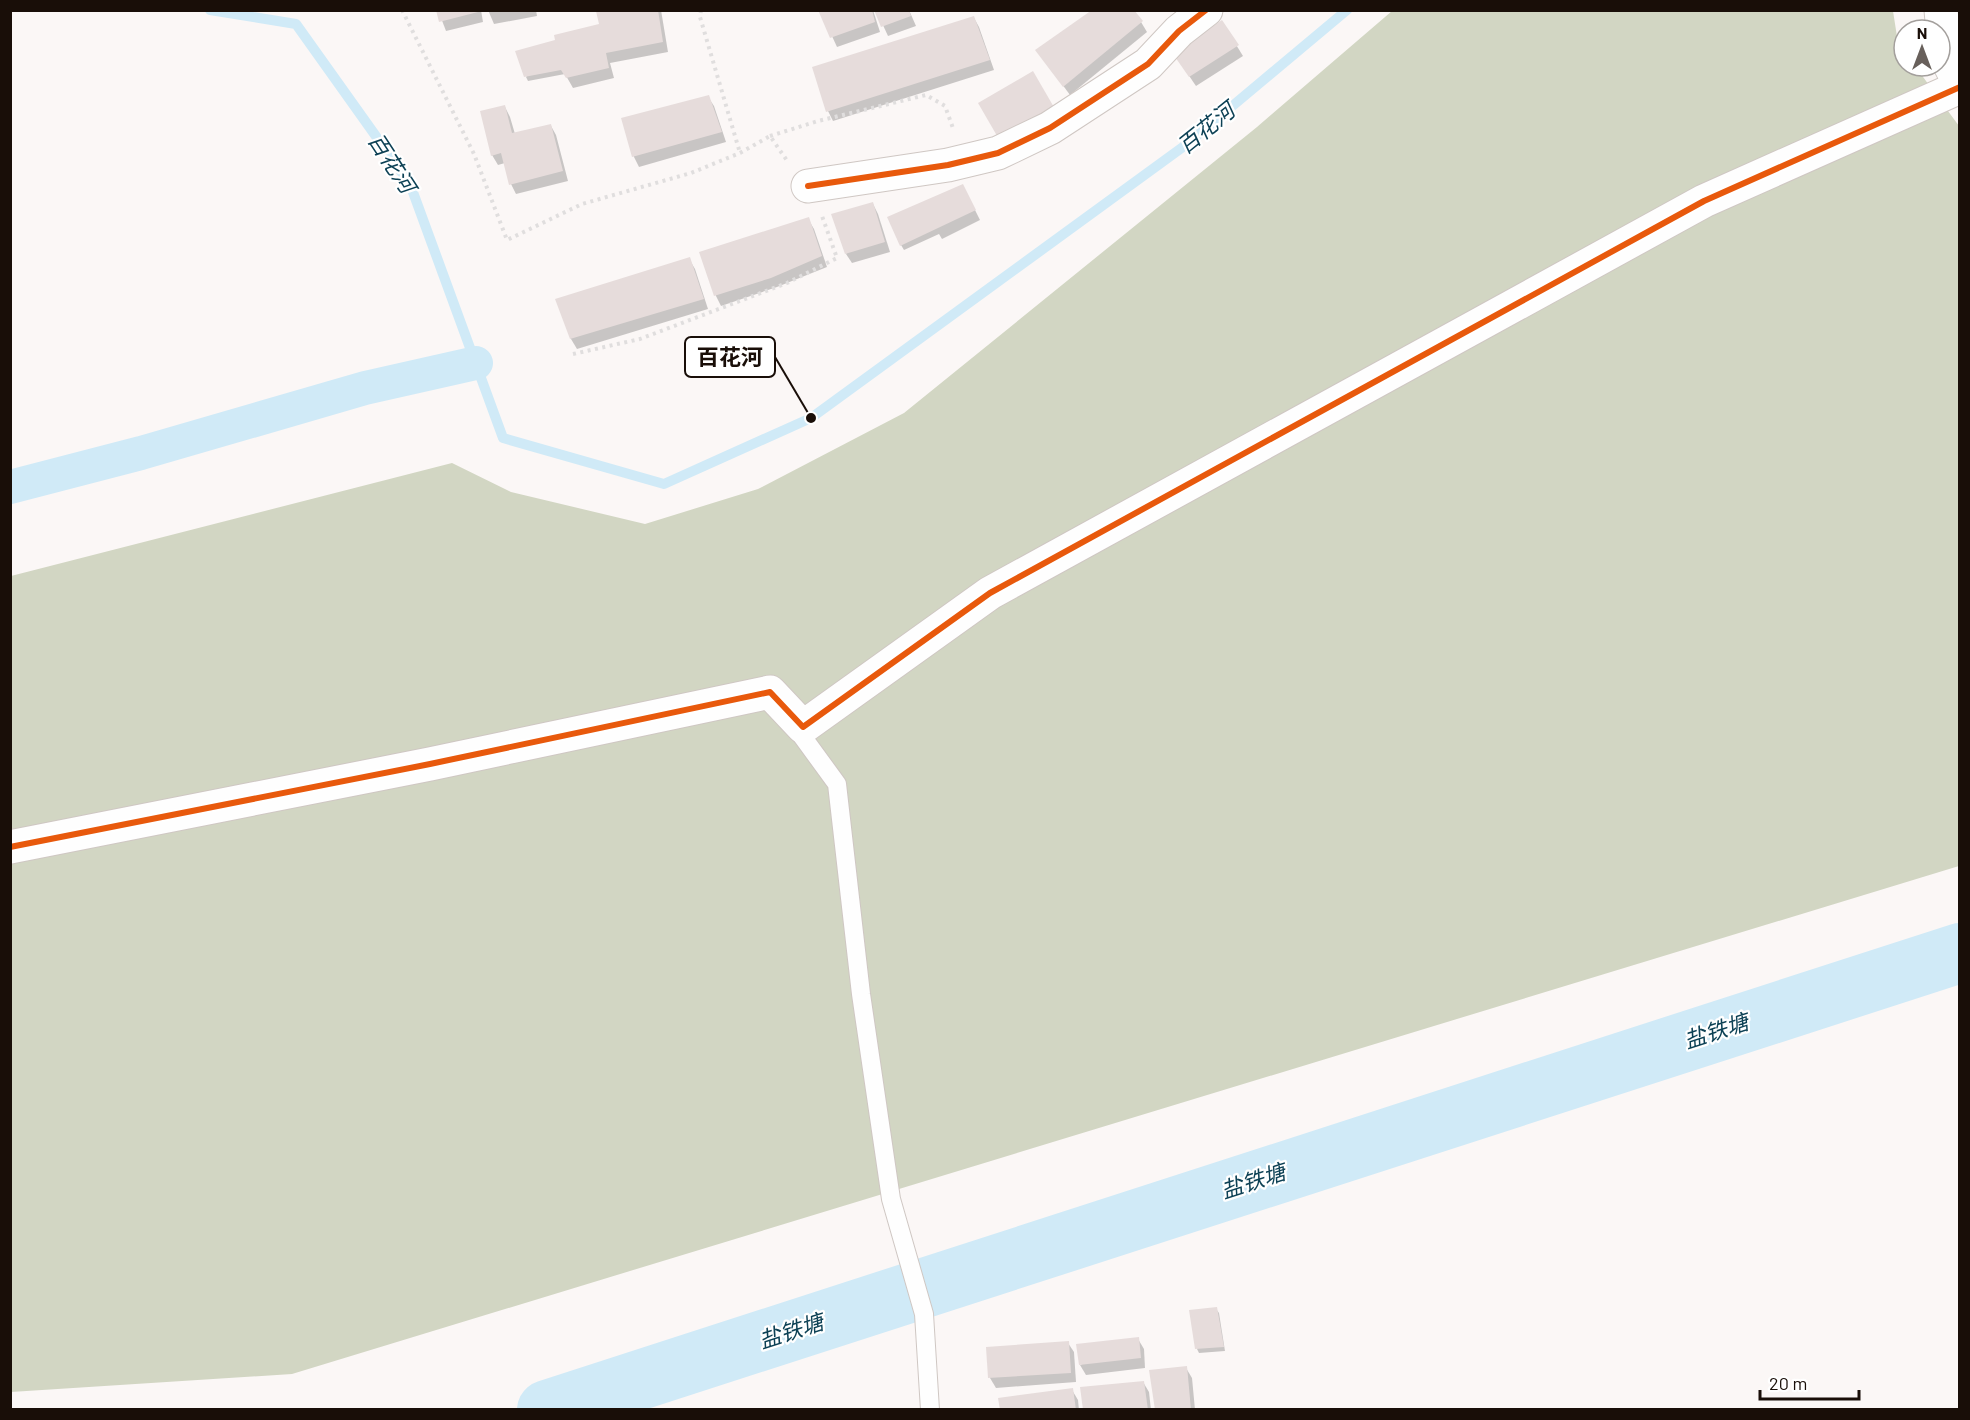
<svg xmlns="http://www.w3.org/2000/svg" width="1970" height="1420" font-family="Barlow,'Noto Sans SC',sans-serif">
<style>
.forest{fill:#d2d6c3}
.shadow{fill:#0003}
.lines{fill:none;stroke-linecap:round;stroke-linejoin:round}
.stream{stroke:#d0eaf7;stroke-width:10}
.canal{stroke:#d0eaf7;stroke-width:34}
.river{stroke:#d0eaf7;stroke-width:60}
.building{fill:#e6dcdb}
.service-casing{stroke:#cfc7c3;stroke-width:20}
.minor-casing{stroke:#cfc7c3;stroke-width:35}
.path{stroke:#e0dede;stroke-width:4;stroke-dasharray:3 4.5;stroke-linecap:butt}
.service{stroke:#fefefe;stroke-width:18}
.minor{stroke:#fefefe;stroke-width:33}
.cycleway-casing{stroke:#fff;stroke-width:10}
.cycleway{stroke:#e8590c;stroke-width:6}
.labels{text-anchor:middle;stroke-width:4.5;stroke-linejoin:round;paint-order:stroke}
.water-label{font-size:22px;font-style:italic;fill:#0d4155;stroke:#fff}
.leader{fill:none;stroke:#190e08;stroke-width:2}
.callout-dot{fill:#190e08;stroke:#fff;stroke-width:2}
.callout{fill:#fff;stroke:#190e08;stroke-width:2}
.callout-label{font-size:22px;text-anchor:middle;font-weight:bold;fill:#190e08}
</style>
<rect width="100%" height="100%" fill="#fbf7f6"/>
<path class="forest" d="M1392,11H1893L1898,43L1904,51V66H1915L1959,126V866L292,1374L11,1392V576L452,463L511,492L645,524L758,489L904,413L1257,127Z"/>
<g class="shadow">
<path d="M438,10H481L483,22L446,31Z"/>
<path d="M488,10H536L537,16L494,24Z"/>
<path d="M607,10H661L668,52L610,63L614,78L573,88L565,74L528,81L526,77L554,42L601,26L598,12Z"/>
<path d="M824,10H873L880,32L837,47L821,12Z"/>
<path d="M876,10H909L916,26L888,36Z"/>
<path d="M974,18L979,27L994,70L833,121L828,111Z"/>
<path d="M1141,22L1147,32L1070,95L1037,50Z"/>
<path d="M1222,22L1243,56L1196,86L1181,64Z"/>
<path d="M708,97L714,106L726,142L639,167L634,157L623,120Z"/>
<path d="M505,107L510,117L515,134L551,126L556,135L568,181L516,194L511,184L505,163L498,165L492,155Z"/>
<path d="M968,196L980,220L942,239L939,234L904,250L901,245Z"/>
<path d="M873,204L878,214L890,252L852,263L846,254Z"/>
<path d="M808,219L814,229L827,267L777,287L721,306L716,296L701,253Z"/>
<path d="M689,259L695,269L708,309L577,349L571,339L557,300Z"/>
<path d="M1216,1309L1219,1313L1225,1351L1199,1353L1197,1349Z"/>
<path d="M1138,1339L1144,1349L1145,1368L1086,1375L1080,1365Z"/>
<path d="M1068,1343L1074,1352L1076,1382L996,1388L990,1378L988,1348Z"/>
<path d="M1186,1368L1192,1378L1195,1410H1156Z"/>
<path d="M1143,1382L1149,1392L1151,1410H1084Z"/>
<path d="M1072,1390L1078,1400L1079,1410H1001Z"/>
</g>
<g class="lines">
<path class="stream" d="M210,10L296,24L410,184L503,438L664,484L811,418L1187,144L1347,10"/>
<path class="canal" d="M10,487L141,453L365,388L476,363"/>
<path class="river" d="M547,1410L1960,953"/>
</g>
<g class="building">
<path d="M436,10H478V12L439,22Z"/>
<path d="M658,10L663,42L606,53L609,68L566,78L561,70L524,77L515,51L555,40L554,35L599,24L596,11Z"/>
<path d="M818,10H872L875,22L830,38Z"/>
<path d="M874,10H909L911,16L881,27Z"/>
<path d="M1092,10H1134L1143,21L1063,87L1035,50Z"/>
<path d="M974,16L990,60L826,112L812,67Z"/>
<path d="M1222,20L1239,45L1189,77L1173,54Z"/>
<path d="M1033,71L1055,109L1000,141L978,103Z"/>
<path d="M709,95L722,132L632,157L621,118Z"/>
<path d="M505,105L512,133L551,124L563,171L509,185L501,153L491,156L480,111Z"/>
<path d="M963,184L976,210L900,246L887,217Z"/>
<path d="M873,202L885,242L845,254L831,214Z"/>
<path d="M809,217L822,256L771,278L714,296L699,252Z"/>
<path d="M690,257L704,299L570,339L555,299Z"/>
<path d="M1217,1307L1224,1347L1195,1349L1189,1310Z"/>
<path d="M1139,1337L1141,1358L1079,1365L1076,1344Z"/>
<path d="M1069,1341L1071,1373L988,1378L986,1347Z"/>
<path d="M1187,1366L1191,1410H1155L1149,1370Z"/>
<path d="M1144,1381L1148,1410H1083L1080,1387Z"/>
<path d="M1073,1388L1076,1410H1000L998,1398Z"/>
</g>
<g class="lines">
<defs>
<path id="service" d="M794,725L837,784L861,994L891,1199L924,1314L930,1410"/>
<g id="minor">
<path d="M1941,10L1945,55L1960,85"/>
<path d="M808,186L948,165L998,153L1050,128L1148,64L1179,31L1206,10"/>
<path d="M10,847L430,764L770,692L803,727L990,593L1704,201L1960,87"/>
</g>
</defs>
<use href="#service" class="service-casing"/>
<use href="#minor" class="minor-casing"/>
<g class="path">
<path d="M402,10L474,154L507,240L582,204L691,173L740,153L770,136L788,162"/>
<path d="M701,10L700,17L740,153"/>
<path d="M770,136L818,121L926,95L945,106L954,131"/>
<path d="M573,354L640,339L787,283L837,258L822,216"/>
</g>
<use href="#service" class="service"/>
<use href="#minor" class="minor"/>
<defs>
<g id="cycleway">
<path d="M808,186L948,165L998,153L1050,128L1148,64L1179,31L1206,10"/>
<path d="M10,847L430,764L770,692L803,727L990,593L1704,201L1960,87"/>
</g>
</defs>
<use href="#cycleway" class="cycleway-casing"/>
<use href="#cycleway" class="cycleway"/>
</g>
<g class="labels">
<g class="water-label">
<text transform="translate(1206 128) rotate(-39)" y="8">百花河</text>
<text transform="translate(392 163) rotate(57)" y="8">百花河</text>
<text transform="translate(1716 1031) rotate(-18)" y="8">盐铁塘</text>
<text transform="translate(1253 1181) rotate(-18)" y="8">盐铁塘</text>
<text transform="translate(791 1331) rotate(-18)" y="8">盐铁塘</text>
</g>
</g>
<path class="leader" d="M811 418L775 357"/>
<circle class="callout-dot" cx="811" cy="418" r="6"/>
<rect class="callout" x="685" y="337" width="90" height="40" rx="6"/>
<g class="callout-label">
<text x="730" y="365">百花河</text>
</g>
<rect width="1970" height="1420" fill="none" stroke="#190e08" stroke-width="24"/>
<g transform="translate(1922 48)"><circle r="28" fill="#ffffff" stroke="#a39f9c" stroke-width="1.5"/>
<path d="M0-4.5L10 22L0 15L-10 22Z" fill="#68605b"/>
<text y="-9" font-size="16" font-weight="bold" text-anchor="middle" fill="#190e08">N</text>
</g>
<path d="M1760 1390v9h99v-9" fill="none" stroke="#190e08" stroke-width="3"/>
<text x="1769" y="1390" font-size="18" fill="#190e08" stroke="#ffffff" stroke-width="4.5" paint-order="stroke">20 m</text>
</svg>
